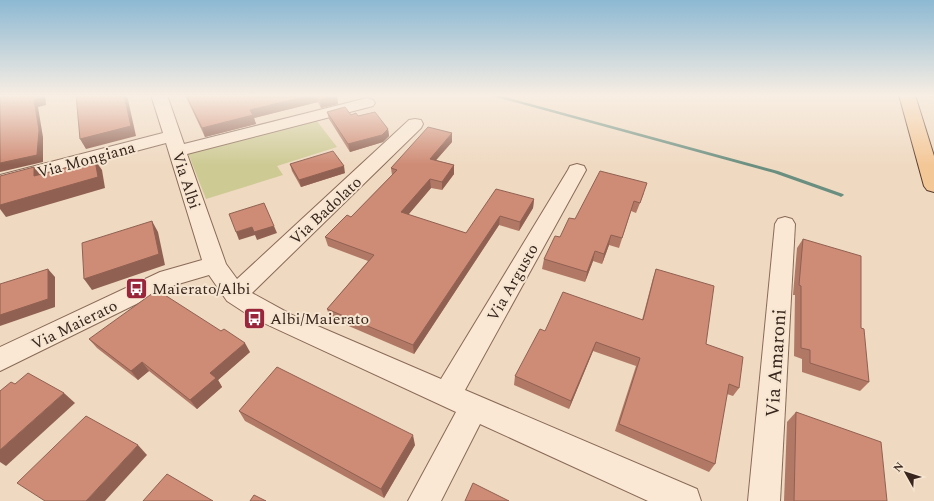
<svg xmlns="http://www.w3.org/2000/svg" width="934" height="501" font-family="Spectral,serif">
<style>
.green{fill:#cdca94}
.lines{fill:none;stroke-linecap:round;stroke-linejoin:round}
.stream{fill:#6a8f80;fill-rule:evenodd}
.minor-casing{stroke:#896a58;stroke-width:2}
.major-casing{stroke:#56392c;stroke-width:2}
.minor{fill:#fae8d4;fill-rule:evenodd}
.major{fill:#f4c797;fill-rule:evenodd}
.wall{fill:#b17865}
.shaded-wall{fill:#906152}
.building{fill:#ce8b75;stroke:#906152}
.labels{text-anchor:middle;stroke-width:4;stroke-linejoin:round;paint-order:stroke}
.street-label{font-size:16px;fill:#38251d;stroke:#f6e5d0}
.poi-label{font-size:16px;fill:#38251d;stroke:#f6e5d0;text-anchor:start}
.near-street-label{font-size:19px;fill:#38251d;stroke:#f6e5d0}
</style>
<rect width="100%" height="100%" fill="#efd9c1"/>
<path class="green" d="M316,120L337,147L277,166L283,175L206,199L188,153Z"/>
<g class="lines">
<path class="stream" d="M492,95H498L778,171L843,194L844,195L841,197L839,196L774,173L492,96Z"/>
<defs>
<g id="minor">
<path d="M151,95H167L184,144L367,98L373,100L375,103L373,106L187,154L226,264L237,279L409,120L415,119L421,120L423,124L421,128L252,293L292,315L441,379L568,170L570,166L577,164L584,166L586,170L465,390L697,489L701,501H648L480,424L441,501H408L456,412L253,318L227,301L209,275L175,285L0,371V347L160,272L202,260L166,143L0,187V175L163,133Z"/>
<path d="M785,217L792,219L795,224L780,501H748L775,224L778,219Z"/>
</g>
<path id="major" d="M899,95H915L934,156V192L927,190L924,186Z"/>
</defs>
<use href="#minor" class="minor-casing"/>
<use href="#major" class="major-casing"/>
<use href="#minor" class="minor"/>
<use href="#major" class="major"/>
</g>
<g class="wall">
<path d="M185,95H336L338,104L321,108L318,102L254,118L256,124L205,137Z"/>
<path d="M327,112L351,115L358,116L388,129L389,136L383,142L350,152L329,119Z"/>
<path d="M452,142L436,160L454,165V174L442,190L431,188L408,215L466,233L534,199L533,208L519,231L499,225L414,354L330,318L327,309L368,261L328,246L325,237L351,217L392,175L391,168Z"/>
<path d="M290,164L345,173L301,187L292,171Z"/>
<path d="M644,193L636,213L631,211L619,248L609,245L602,264L593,261L585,282L542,269L544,259L575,219Z"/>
<path d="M803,239L861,328L869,382L860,391L802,372V359L794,356L795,295H793L797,248Z"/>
<path d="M656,269L706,344L739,388L733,396L727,394L715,464L709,472L615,431L636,366L593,351L569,409L514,385L515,376L545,331L642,320L653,278Z"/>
<path d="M89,339L250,352L218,380L222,387L197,409L149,371L138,380L97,348Z"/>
<path d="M239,411L415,445L384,498L245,421Z"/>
<path d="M796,412L887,501H784L787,422Z"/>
</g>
<g class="shaded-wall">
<path d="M41,95H45L46,105L38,107L43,137V162L0,172V163L34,100Z"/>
<path d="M124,95H127L136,136L86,149L80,139Z"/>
<path d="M312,95H316L318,102L254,118L256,124L205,137L202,128L250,110Z"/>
<path d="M337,95L338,104L321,108L320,100Z"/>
<path d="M388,129L389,136L383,142L350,152L348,144Z"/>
<path d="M452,133V142L430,167V159Z"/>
<path d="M95,160L102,170L105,188L6,217L0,209V205Z"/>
<path d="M454,165V174L442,190V182Z"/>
<path d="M344,166L345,173L301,187L299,180Z"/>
<path d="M34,167L42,177L34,176Z"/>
<path d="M430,179L431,188L402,222L401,212Z"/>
<path d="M534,199L533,208L519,231L520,222Z"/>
<path d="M500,216L499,225L414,354L413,345Z"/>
<path d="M152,221L158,232L165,265L92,290L84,279Z"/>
<path d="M274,226L277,233L257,240L255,235L239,240L236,232L252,227Z"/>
<path d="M611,235L609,245L602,264L604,254Z"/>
<path d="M595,251L593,261L585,282L587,272Z"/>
<path d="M48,269L55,277V307L0,326V315Z"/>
<path d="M596,342L593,351L569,409L571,401Z"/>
<path d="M245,343L250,352L218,380L222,387L197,409L190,400L210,373Z"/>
<path d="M142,362L149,371L138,380L131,371Z"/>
<path d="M64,393L75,403L6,466L0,462V450Z"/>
<path d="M413,435L415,445L384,498L381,489Z"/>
<path d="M138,445L147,455L105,501H86Z"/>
</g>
<g class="building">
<path d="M0,95H41V98L34,100L39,130L37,155L0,163Z"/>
<path d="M76,95H124L131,126L80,139Z"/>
<path d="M186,95H312L250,110L253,115L202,128Z"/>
<path d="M316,95H337L320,100Z"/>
<path d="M345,107L351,115L356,113L358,116L375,112L388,129L382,135L348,144L327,112Z"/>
<path d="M428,127L452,133L430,159L454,165L442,182L430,179L401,212L466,233L496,189L534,199L520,222L500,216L413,345L327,309L374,255L325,237L347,215L351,217L397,170L391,168Z"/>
<path d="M333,151L344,166L299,180L290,164Z"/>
<path d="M95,160L98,177L0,205V176L34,167V176Z"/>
<path d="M600,171L647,183L640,203L634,201L622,238L611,235L604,254L595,251L587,272L544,259L555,236L560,237L569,218L575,219Z"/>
<path d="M264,203L274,226L254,232L252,227L236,232L229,214Z"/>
<path d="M152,221L159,254L84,279L82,243Z"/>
<path d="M803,239L861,256V328L864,329L869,382L810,363V350L801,348V286L799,285Z"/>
<path d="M48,269V299L0,315V284Z"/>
<path d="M656,269L714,286L706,344L743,357L739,388L729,384L715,464L619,424L640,358L596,342L571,401L515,376L540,329L545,331L563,292L643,320Z"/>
<path d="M157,290L221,331L224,329L245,343L210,373L216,378L190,400L142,362L131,371L89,339Z"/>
<path d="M277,367L413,435L381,489L239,411Z"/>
<path d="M28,373L64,393L0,450V391L11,382L15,384Z"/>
<path d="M796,412L881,442L887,501H794Z"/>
<path d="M86,416L138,445L86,501H45L17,483Z"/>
<path d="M167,474L213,501H143Z"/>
<path d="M473,483L509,501H465Z"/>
<path d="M254,495L266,501H250Z"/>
</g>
<linearGradient id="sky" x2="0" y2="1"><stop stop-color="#8db9d3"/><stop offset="0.58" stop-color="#f8eee3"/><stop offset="1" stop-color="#f8eee3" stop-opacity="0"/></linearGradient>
<rect width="934" height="165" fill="url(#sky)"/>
<defs>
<symbol id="bus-square" viewBox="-11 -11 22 22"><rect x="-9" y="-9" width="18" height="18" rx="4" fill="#99263a" stroke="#f6e5d0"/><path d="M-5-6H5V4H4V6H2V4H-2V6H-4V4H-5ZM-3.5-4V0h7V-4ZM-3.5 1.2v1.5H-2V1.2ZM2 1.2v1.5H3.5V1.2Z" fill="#fff"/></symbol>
</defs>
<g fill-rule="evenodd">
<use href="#bus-square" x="124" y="276" width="25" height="25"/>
<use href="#bus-square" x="242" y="306" width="25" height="25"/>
</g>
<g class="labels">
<g class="street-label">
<text transform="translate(86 159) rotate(-15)" y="6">Via Mongiana</text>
<text transform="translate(187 180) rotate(72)" y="6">Via Albi</text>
<text transform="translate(325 210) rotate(-43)" y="6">Via Badolato</text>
<text transform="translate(512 282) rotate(-60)" y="6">Via Argusto</text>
<text transform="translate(74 324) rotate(-26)" y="6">Via Maierato</text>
</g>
<g class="poi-label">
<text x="152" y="294">Maierato/Albi</text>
<text x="270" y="324">Albi/Maierato</text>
</g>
<g class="near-street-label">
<text transform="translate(775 363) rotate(-86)" y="7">Via Amaroni</text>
</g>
</g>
<g transform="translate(906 473) rotate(309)" stroke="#f6e5d0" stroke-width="3" paint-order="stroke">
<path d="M0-3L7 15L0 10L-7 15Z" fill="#38251d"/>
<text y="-6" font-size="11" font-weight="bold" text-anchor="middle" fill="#38251d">N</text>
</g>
</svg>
